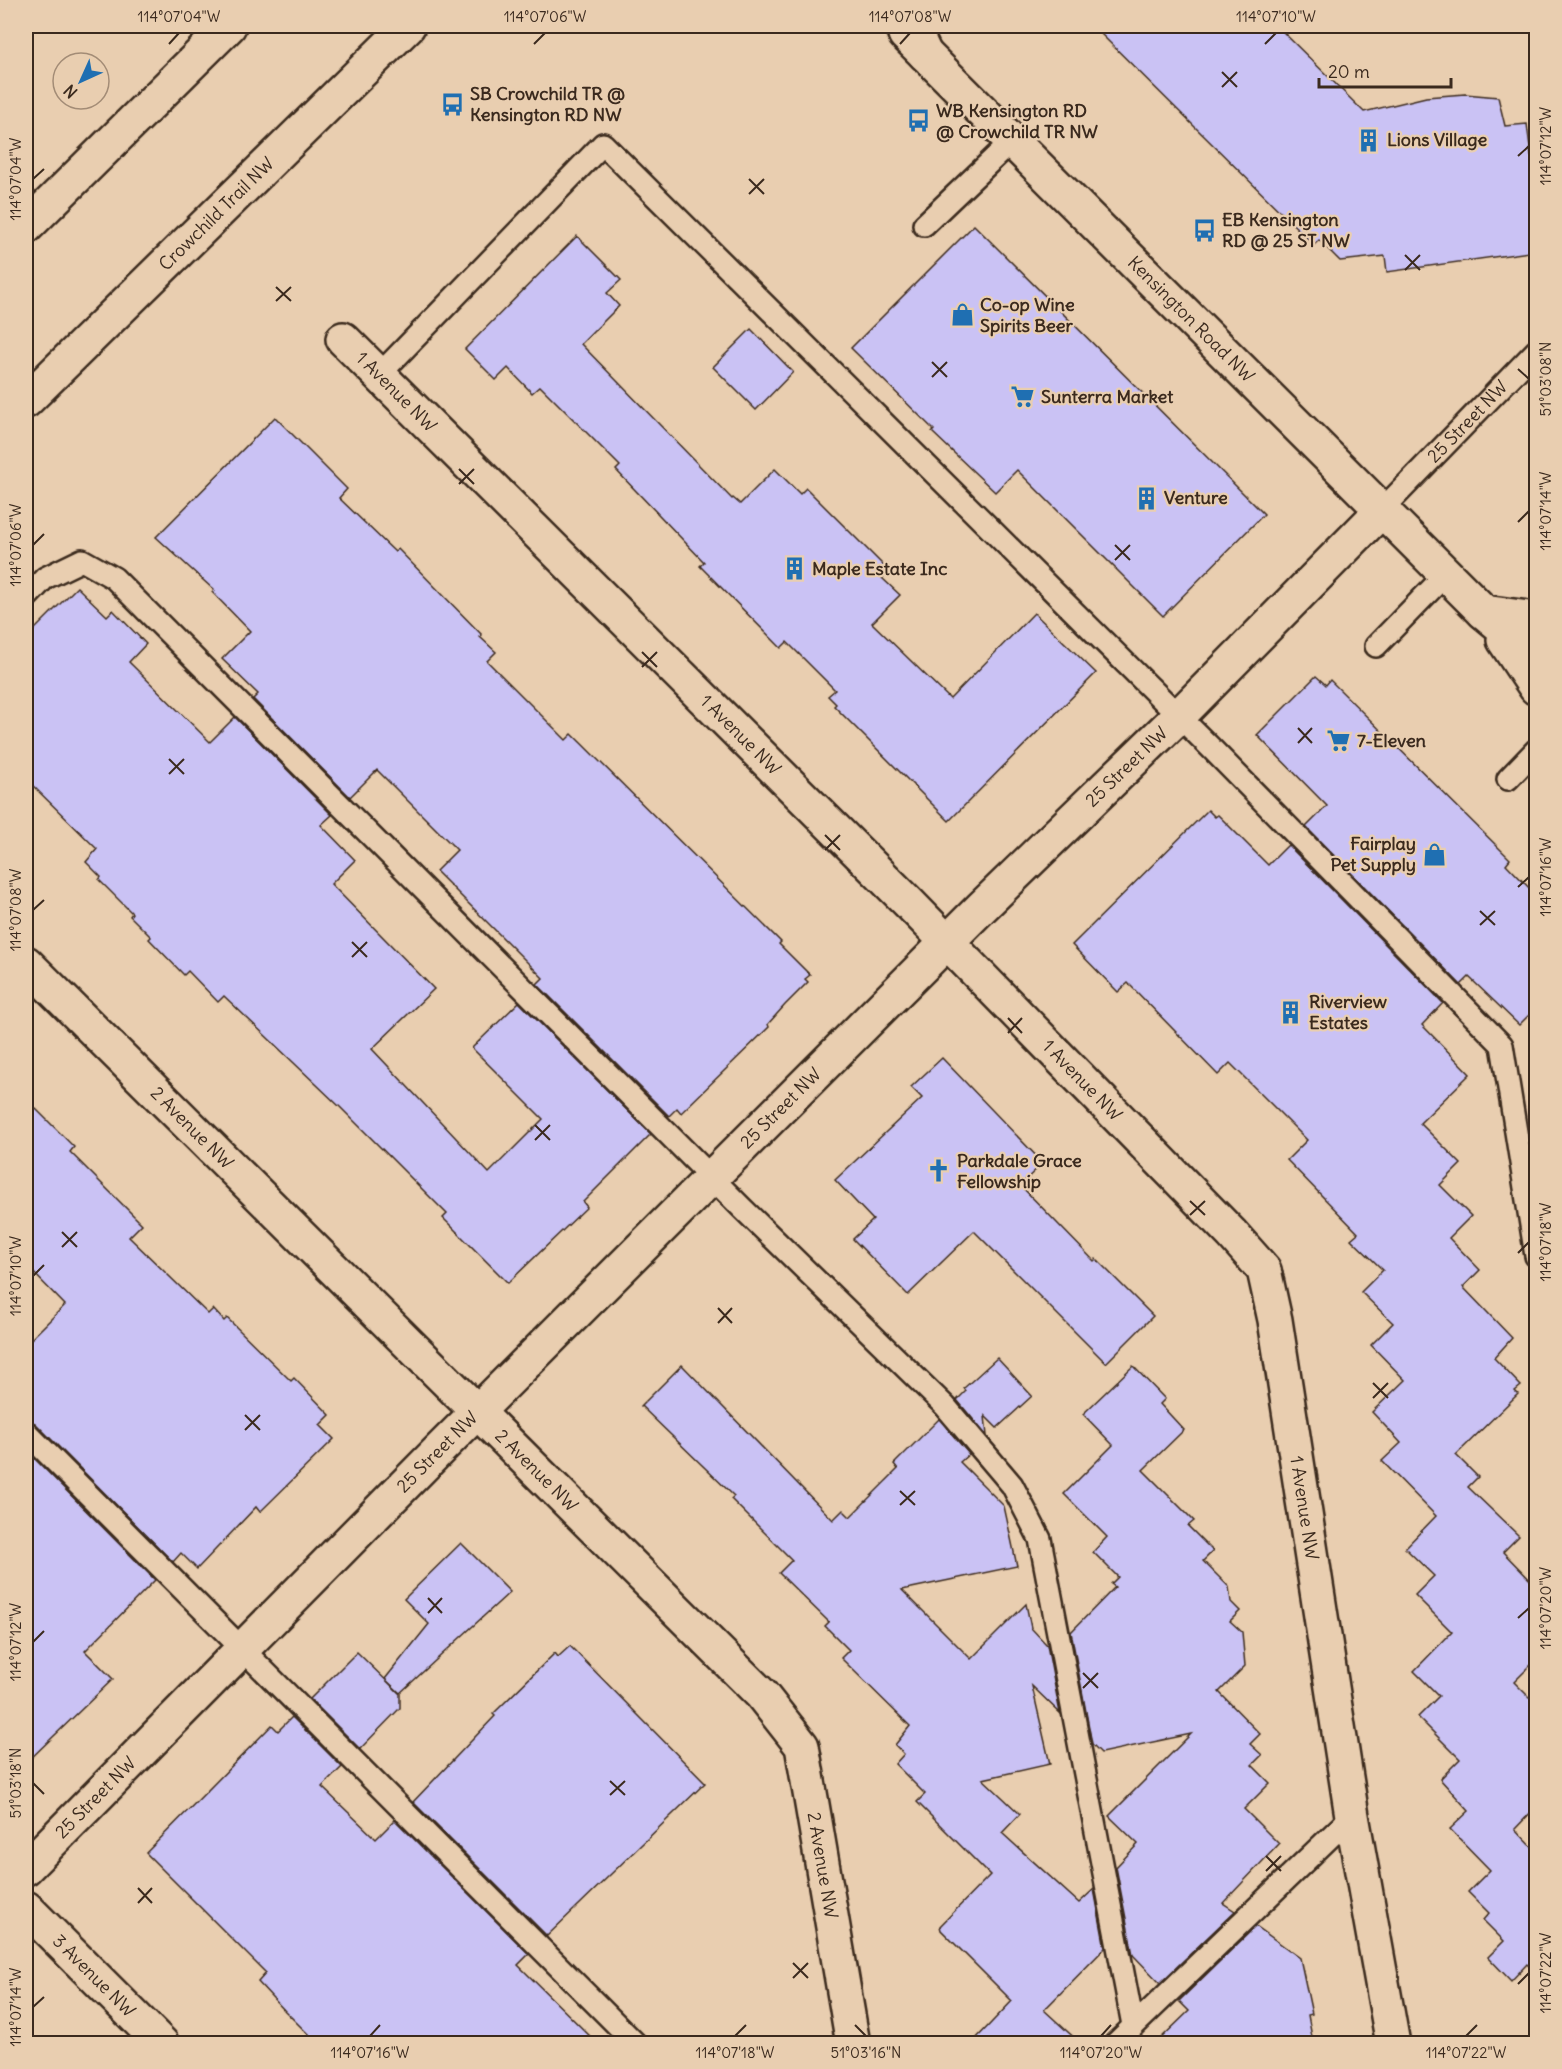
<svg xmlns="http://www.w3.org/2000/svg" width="1562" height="2069" font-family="Delius,sans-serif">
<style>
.building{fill:#cac2f4;stroke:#3b2a1e;stroke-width:1.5}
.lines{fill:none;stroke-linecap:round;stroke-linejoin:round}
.lane-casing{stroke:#3b2a1e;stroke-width:26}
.street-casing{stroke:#3b2a1e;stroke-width:38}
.secondary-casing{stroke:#3b2a1e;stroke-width:38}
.highway-casing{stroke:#3b2a1e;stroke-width:38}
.lane{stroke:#e9ceb0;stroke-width:21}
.street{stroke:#e9ceb0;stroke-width:33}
.secondary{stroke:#e9ceb0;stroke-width:33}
.highway{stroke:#e9ceb0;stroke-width:33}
.ticks{fill:none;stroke:#3b2a1e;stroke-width:2}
.labels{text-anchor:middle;stroke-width:4.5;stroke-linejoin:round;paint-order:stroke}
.poi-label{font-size:18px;font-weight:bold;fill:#3b2a1e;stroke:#e9ceb0;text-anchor:start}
.street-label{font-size:18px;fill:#3b2a1e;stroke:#e9ceb0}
.neatline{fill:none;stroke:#3b2a1e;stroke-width:2}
.ticks-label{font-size:15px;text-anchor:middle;fill:#3b2a1e}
</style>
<rect width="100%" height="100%" fill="#e9ceb0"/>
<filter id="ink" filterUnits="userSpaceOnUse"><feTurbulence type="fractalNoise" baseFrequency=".0167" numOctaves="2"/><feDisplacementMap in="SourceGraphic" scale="12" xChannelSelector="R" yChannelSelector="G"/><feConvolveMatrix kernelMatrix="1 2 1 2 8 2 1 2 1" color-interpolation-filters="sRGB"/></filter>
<g filter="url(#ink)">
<g class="building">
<path d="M1093,26H1277L1364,112L1426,97L1465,94L1498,97L1505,126L1527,124L1531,155L1536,154V251L1387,272L1385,256L1340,261L1319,240L1314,245Z"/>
<path d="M974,225L1264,514L1163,616L1017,470L995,492L932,432L934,430L851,348Z"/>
<path d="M577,236L621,280L607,293L619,306L581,344L732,499L733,498L740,504L775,469L800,494L806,488L889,571L882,578L900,595L872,623L950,699L1034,613L1096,673L949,821L834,706L836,704L828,696L835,690L787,642L781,648L700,566L704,562L616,470L620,466L540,386L532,393L508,368L496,380L465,349Z"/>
<path d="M751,329L793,372L756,410L713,367Z"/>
<path d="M275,417L347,489L339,498L395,552L398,549L482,635L480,637L496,652L487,661L566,740L572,734L781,942L779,944L810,975L805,979L808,982L785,1005L768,1024L769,1027L681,1113L677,1108L669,1116L537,984L543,978L436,871L457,850L377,770L350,797L253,699L258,694L222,659L250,631L212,592L214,590L156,537Z"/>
<path d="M77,587L107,616L113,610L146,644L129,662L210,742L235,717L332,815L321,825L355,860L331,884L434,989L372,1049L489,1173L543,1119L472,1048L519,1002L651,1134L583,1202L587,1207L508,1283L443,1218L447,1214L339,1106L224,996L218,1002L188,971L184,975L149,939L151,937L130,916L132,913L99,880L101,877L86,862L97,849L26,779V638Z"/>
<path d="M1316,676L1326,685L1330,680L1510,859L1506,864L1536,895V1008L1519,1025L1469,977L1461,985L1306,827L1327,806L1257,735Z"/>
<path d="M1208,810L1215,817L1218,815L1268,865L1288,845L1443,1003L1422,1025L1470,1074L1420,1123L1461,1164L1440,1185L1471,1216L1449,1238L1480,1270L1463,1287L1512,1338L1494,1358L1521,1386L1515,1391L1518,1394L1456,1455L1478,1477L1468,1487L1519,1536L1503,1552L1536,1586V1660L1514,1682L1536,1704V1807L1515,1829L1536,1851V1973L1527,1964L1511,1981L1488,1957L1504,1941L1483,1920L1489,1913L1468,1892L1490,1870L1450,1829L1469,1811L1440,1779L1460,1759L1418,1717L1439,1696L1414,1671L1452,1632L1415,1595L1434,1576L1405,1548L1436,1516L1382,1461L1401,1443L1372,1412L1405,1380L1371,1345L1393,1323L1361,1292L1383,1270L1351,1239L1358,1233L1287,1160L1307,1140L1230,1063L1218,1075L1128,983L1118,992L1072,945Z"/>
<path d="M942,1058L1043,1163L1020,1185L1094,1261L1096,1259L1153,1316L1106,1363L974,1231L908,1295L853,1239L873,1220L835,1180L922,1098L911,1087Z"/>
<path d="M26,1099L74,1147L70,1152L142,1224L129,1237L208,1314L213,1309L224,1321L227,1318L291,1381L294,1378L330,1415L320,1425L334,1439L260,1512L256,1507L197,1569L181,1553L173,1562L35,1423L26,1420V1344L65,1305L26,1265Z"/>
<path d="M997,1358L1032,1396L997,1428L985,1416L987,1436L957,1400L966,1391L964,1388Z"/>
<path d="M682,1365L833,1520L843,1510L850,1517L898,1469L894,1464L939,1419L969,1454L960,1462L1004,1506L1017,1566L902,1590L971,1659L1026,1604L1031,1628L1047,1645L1060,1713L1032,1686L1050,1764L983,1779L1020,1814L1002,1833L1079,1903L1094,1889L1105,1948L1044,2010L1080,2043H972L1012,2001L941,1930L940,1926L990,1875L917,1802L925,1794L895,1764L904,1754L895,1745L910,1726L841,1658L849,1650L825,1626L829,1622L779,1573L792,1560L731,1499L734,1496L641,1406Z"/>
<path d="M1133,1366L1165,1399L1160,1404L1184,1430L1143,1470L1194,1521L1188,1526L1213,1551L1203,1561L1229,1587L1231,1602L1240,1611L1230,1621L1242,1632L1245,1666L1219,1692L1260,1734L1250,1744L1262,1755L1252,1765L1270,1783L1244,1809L1279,1844L1223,1903L1235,1911L1160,1983L1133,1955L1116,1867L1138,1844L1109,1816L1191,1734L1101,1753L1092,1744L1071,1632L1115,1587L1111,1584L1118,1577L1093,1552L1107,1537L1064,1494L1113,1445L1083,1414Z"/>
<path d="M26,1450L155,1580L85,1651L113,1679L26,1763Z"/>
<path d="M461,1543L510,1592L400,1693L385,1679L429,1624L404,1599Z"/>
<path d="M570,1646L705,1783L547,1936L413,1802L495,1716L493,1714L555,1653L558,1657Z"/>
<path d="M357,1652L400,1694V1708L360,1749L310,1699Z"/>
<path d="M292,1717L342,1767L322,1787L376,1839L395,1820L529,1954L518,1965L597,2043H317L285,2011L258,1982L266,1973L146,1853L272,1725L278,1731Z"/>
<path d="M1256,1926L1300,1958L1312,2014L1308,2015L1313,2043H1156L1189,2011L1179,2001Z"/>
</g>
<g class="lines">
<defs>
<g id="lane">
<path d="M924,225L1013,140"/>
<path d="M378,376L603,144L1210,747L1502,1045L1536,1256"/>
<path id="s1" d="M1382,510L1536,351"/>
<path d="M26,598L45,578L82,560L114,578L742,1208L945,1406L1012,1485L1040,1539L1133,2025"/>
<path d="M1376,646L1446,574"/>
<path d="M1508,779L1536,750"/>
<path d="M26,1432L636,2044"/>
<path d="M1115,2044L1352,1816"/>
</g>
<g id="street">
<path id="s2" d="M343,339L908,902L1232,1234L1264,1270L1275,1320L1352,1816L1393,2044"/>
<path id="s3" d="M26,963L761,1694L802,1746L853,2044"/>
<path id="s4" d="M26,1868L440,1449L981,908L1178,717L1382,510"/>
<path id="s5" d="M26,1908L162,2044"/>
</g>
<g id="secondary">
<path id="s6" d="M905,34L1484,612L1536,655"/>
<path d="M1484,612L1536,619"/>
<path d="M1504,640L1536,688"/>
</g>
<g id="highway">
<path d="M912,26L925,54"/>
<path d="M26,227L229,26"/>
<path id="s7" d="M26,401L408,26"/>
</g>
</defs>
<use href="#lane" class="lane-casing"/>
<use href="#street" class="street-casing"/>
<use href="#secondary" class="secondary-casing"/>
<use href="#highway" class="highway-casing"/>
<use href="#lane" class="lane"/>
<use href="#street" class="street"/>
<use href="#secondary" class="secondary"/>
<use href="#highway" class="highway"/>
</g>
</g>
<path class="ticks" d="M169,44L179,33M534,44L545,33M900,44L910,33M1265,44L1276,33M1222,72L1237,87M1222,87L1237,72M1518,156L1529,146M33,179L44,169M749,179L764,194M749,194L764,179M1405,255L1420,270M1405,270L1420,255M276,287L291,301M276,301L291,287M932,362L947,377M1518,369L1529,379M932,377L947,362M459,469L474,484M459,484L474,469M1518,522L1529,511M33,545L44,534M1115,545L1130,560M1115,560L1130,545M642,652L657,667M642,667L657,652M1298,728L1312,743M1298,743L1312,728M169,759L184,774M169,774L184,759M825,835L840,850M825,850L840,835M1518,887L1529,877M33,910L44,900M1480,911L1495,925M1480,925L1495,911M352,942L367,957M352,957L367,942M1008,1018L1022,1033M1008,1033L1022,1018M535,1125L550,1140M535,1140L550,1125M1190,1201L1205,1215M1190,1215L1205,1201M62,1232L77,1247M62,1247L77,1232M1518,1253L1529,1242M33,1276L44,1265M718,1308L732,1323M718,1323L732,1308M1373,1383L1388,1398M1373,1398L1388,1383M245,1415L260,1430M245,1430L260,1415M900,1491L915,1505M900,1505L915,1491M428,1598L442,1613M428,1613L442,1598M1518,1618L1529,1608M33,1642L44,1631M1083,1673L1098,1688M1083,1688L1098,1673M610,1781L625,1795M33,1783L44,1794M610,1795L625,1781M1266,1856L1281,1871M1266,1871L1281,1856M138,1888L152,1903M138,1903L152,1888M793,1963L808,1978M793,1978L808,1963M1518,1984L1529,1973M33,2007L44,1997M855,2025L866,2036M370,2036L380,2025M735,2036L746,2025M1101,2036L1111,2025M1466,2036L1477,2025"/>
<defs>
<symbol id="bus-bare" viewBox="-9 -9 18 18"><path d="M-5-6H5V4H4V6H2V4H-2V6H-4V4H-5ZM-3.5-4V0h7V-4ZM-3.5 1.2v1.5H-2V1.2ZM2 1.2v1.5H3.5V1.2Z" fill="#1f6fb2" stroke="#e9ceb0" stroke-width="2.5" paint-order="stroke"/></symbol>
<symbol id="building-bare" viewBox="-9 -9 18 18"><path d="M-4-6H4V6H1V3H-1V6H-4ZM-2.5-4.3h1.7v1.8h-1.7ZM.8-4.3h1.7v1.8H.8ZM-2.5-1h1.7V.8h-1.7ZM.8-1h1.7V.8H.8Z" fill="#1f6fb2" stroke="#e9ceb0" stroke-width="2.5" paint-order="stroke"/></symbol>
<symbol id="shop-bare" viewBox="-9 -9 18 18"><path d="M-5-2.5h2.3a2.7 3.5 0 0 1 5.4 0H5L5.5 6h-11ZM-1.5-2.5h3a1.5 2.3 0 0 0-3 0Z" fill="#1f6fb2" stroke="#e9ceb0" stroke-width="2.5" paint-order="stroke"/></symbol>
<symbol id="supermarket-bare" viewBox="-9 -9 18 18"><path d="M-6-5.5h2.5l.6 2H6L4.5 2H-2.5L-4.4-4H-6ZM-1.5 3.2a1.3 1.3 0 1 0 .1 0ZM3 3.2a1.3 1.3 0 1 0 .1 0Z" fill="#1f6fb2" stroke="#e9ceb0" stroke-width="2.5" paint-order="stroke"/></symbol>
<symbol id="church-bare" viewBox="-9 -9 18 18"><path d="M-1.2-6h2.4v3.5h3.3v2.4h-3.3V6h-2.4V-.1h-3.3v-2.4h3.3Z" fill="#1f6fb2" stroke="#e9ceb0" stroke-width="2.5" paint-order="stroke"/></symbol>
</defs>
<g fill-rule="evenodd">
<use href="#bus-bare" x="436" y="88" width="33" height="33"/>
<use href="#bus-bare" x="902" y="104" width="33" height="33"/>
<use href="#building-bare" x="1352" y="124" width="33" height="33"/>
<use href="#bus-bare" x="1188" y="214" width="33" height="33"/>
<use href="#shop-bare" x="946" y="298" width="33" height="33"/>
<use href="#supermarket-bare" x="1006" y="380" width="33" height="33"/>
<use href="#building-bare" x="1130" y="482" width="33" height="33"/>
<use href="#building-bare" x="778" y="552" width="33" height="33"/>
<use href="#supermarket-bare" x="1322" y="724" width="33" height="33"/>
<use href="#shop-bare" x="1418" y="838" width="33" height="33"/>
<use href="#building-bare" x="1274" y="996" width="33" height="33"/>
<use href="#church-bare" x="922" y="1154" width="33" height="33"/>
</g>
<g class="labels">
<g class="poi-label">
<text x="470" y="100">SB Crowchild TR @<tspan x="470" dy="21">Kensington RD NW</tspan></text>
<text x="936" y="117">WB Kensington RD<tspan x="936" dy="21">@ Crowchild TR NW</tspan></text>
<text x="1387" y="146">Lions Village</text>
<text x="1222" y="226">EB Kensington<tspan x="1222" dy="21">RD @ 25 ST NW</tspan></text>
<text x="980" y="311">Co-op Wine<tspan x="980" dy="21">Spirits Beer</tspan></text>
<text x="1041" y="403">Sunterra Market</text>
<text x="1164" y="504">Venture</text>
<text x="812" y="575">Maple Estate Inc</text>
<text x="1357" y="747">7-Eleven</text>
<text x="1416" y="850" text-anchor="end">Fairplay<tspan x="1416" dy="21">Pet Supply</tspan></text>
<text x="1309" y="1008">Riverview<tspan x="1309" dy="21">Estates</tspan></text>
<text x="957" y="1167">Parkdale Grace<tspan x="957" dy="21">Fellowship</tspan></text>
</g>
<g class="street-label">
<text dy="6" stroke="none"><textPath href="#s7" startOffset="267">Crowchild Trail NW</textPath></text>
<text dy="6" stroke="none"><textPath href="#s6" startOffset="404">Kensington Road NW</textPath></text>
<text dy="6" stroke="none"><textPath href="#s2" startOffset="75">1 Avenue NW</textPath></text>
<text dy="6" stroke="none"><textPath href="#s1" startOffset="123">25 Street NW</textPath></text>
<text dy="6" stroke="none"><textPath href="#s2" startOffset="561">1 Avenue NW</textPath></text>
<text dy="6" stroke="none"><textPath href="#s4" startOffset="1557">25 Street NW</textPath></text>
<text dy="6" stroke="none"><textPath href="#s2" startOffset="1047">1 Avenue NW</textPath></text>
<text dy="6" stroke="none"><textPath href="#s4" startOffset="1071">25 Street NW</textPath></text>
<text dy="6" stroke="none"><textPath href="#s3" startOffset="234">2 Avenue NW</textPath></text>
<text dy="6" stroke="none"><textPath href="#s4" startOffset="585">25 Street NW</textPath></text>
<text dy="6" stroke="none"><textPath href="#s3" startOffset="720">2 Avenue NW</textPath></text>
<text dy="6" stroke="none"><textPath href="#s2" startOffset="1551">1 Avenue NW</textPath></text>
<text dy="6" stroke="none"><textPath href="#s4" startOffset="99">25 Street NW</textPath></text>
<text dy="6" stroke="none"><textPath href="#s3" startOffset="1224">2 Avenue NW</textPath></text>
<text dy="6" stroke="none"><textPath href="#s5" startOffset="96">3 Avenue NW</textPath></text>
</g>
</g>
<rect width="1562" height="2069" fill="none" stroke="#e9ceb0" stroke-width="66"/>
<g transform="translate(81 81) rotate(225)"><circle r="28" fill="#e9ceb0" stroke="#a38c76" stroke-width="1.5"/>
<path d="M0-4.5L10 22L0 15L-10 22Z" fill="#1f6fb2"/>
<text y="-9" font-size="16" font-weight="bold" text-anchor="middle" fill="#3b2a1e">N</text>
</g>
<path d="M1319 78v9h132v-9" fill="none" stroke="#3b2a1e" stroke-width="3"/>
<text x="1328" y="78" font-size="18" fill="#3b2a1e" stroke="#e9ceb0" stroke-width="4.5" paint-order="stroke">20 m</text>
<rect x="33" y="33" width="1496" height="2003" class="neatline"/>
<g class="ticks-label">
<text x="179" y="22">114°07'04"W</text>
<text x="545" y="22">114°07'06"W</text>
<text x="910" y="22">114°07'08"W</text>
<text x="1276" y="22">114°07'10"W</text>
<text transform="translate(1546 146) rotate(-90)" y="5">114°07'12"W</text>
<text transform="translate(16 179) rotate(-90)" y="5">114°07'04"W</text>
<text transform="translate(1546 379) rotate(-90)" y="5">51°03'08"N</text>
<text transform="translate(1546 511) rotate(-90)" y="5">114°07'14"W</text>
<text transform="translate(16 545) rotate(-90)" y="5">114°07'06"W</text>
<text transform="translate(1546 877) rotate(-90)" y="5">114°07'16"W</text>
<text transform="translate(16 910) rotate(-90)" y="5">114°07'08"W</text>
<text transform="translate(1546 1242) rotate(-90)" y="5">114°07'18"W</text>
<text transform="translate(16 1276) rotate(-90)" y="5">114°07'10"W</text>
<text transform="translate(1546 1608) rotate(-90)" y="5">114°07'20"W</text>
<text transform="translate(16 1642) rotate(-90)" y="5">114°07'12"W</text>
<text transform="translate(16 1783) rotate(-90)" y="5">51°03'18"N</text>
<text transform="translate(1546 1973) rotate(-90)" y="5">114°07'22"W</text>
<text transform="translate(16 2007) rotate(-90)" y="5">114°07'14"W</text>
<text x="370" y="2058">114°07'16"W</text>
<text x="735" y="2058">114°07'18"W</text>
<text x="866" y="2058">51°03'16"N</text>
<text x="1101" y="2058">114°07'20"W</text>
<text x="1466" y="2058">114°07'22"W</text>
</g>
</svg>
